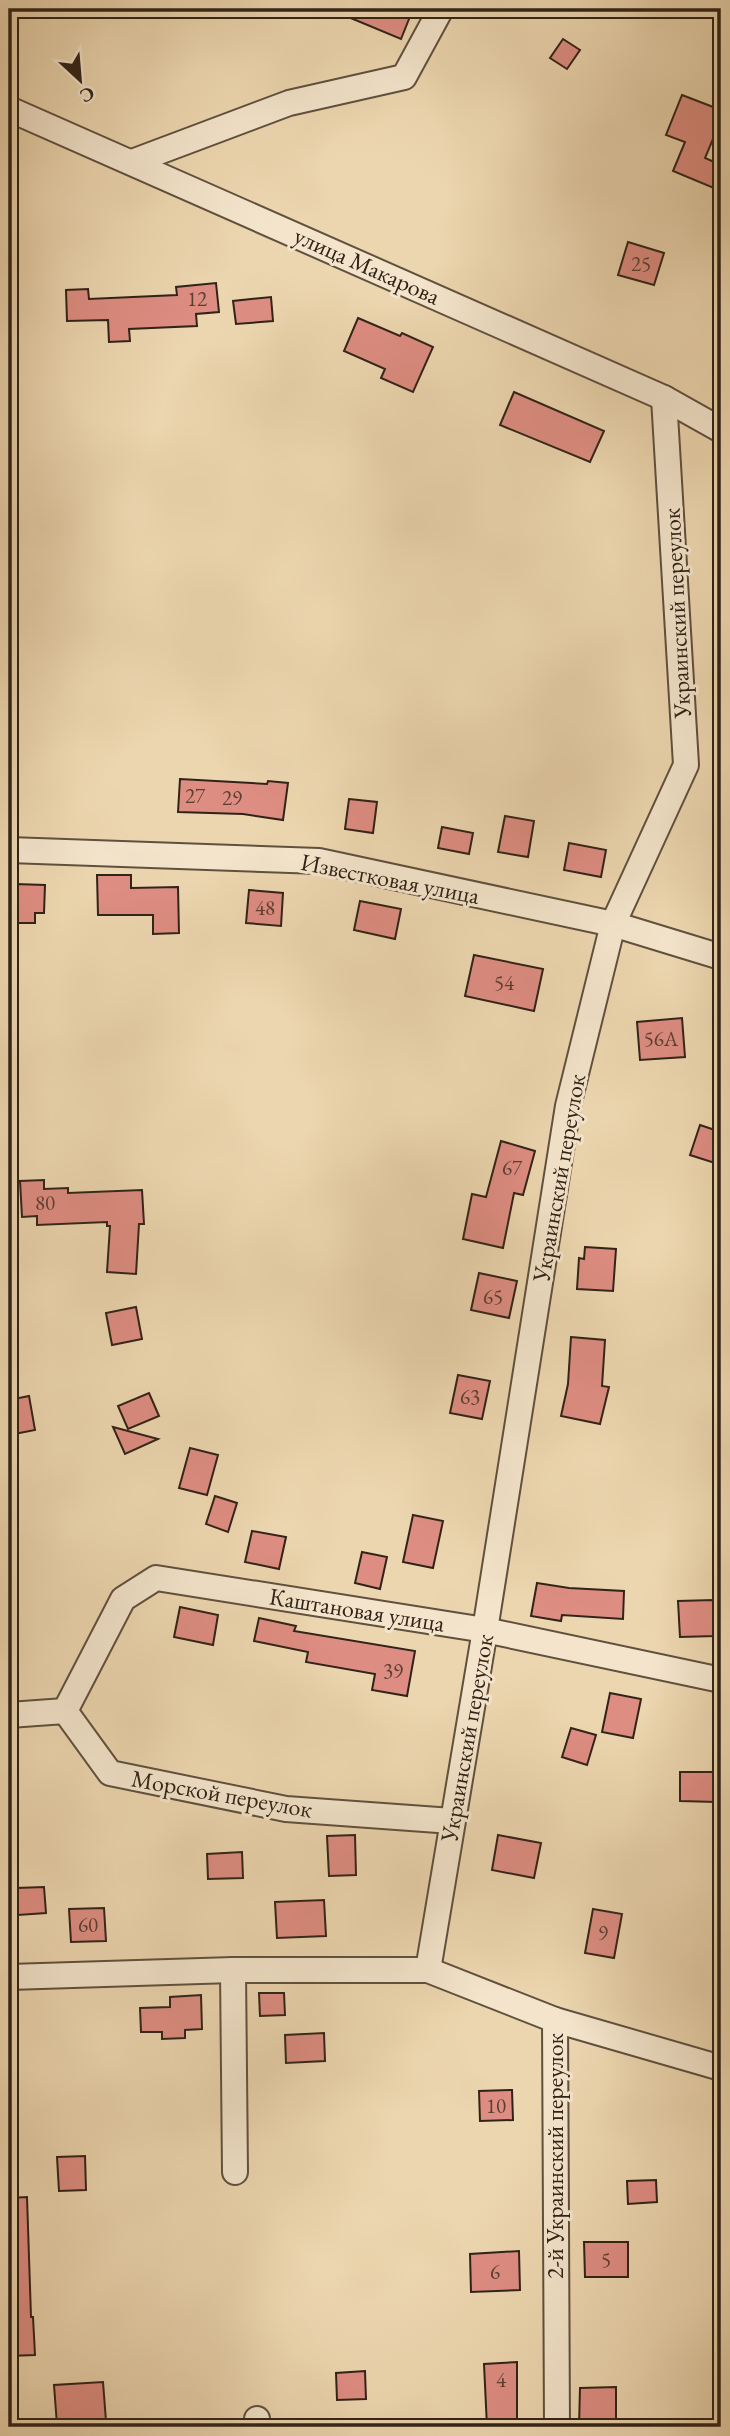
<svg xmlns="http://www.w3.org/2000/svg" width="730" height="2436" font-family="'EB Garamond',serif">
<style>
.building{fill:#de8d82;stroke:#312318;stroke-width:2}
.lines{fill:none;stroke-linecap:round;stroke-linejoin:round}
.minor-casing{stroke:#60503e;stroke-width:28}
.minor{stroke:#f3e4cb;stroke-width:24}
.labels{text-anchor:middle;stroke-width:6;stroke-linejoin:round;paint-order:stroke}
.number-label{font-size:21px;fill:#5c3e32}
.street-label{font-size:24px;fill:#312318;stroke:#f3e4cb}
</style>
<rect width="100%" height="100%" fill="#ecd6af"/>
<filter id="stains"><feTurbulence type="fractalNoise" baseFrequency=".00286" numOctaves="4"/><feColorMatrix values="0 0 0 0 .2 0 0 0 0 .09 0 0 0 0 .02 0 0 0 .5 -.17"/></filter>
<radialGradient id="worn" r=".72"><stop offset=".6" stop-color="#630" stop-opacity="0"/><stop offset="1" stop-color="#630" stop-opacity=".3"/></radialGradient>
<g class="building">
<path d="M329,9H413L401,39Z"/>
<path d="M563,39L580,50L567,69L550,58Z"/>
<path d="M682,95L721,110V120L705,158L721,165V191L673,171L685,142L666,135Z"/>
<path d="M628,242L664,253L654,285L618,275Z"/>
<path d="M216,283L219,312L196,314L197,326L129,329L130,341L109,342L108,320L67,321L66,290L88,289L89,299L177,295L176,287Z"/>
<path d="M271,297L273,321L236,324L233,301Z"/>
<path d="M358,318L400,336L402,333L433,347L413,392L381,378L385,369L344,351Z"/>
<path d="M514,392L604,431L590,462L500,425Z"/>
<path d="M180,779L267,784L268,781L288,783L283,820L243,814L178,812Z"/>
<path d="M349,799L377,802L373,833L345,829Z"/>
<path d="M505,816L534,821L528,857L498,852Z"/>
<path d="M442,827L473,833L469,854L438,848Z"/>
<path d="M569,843L606,850L601,877L564,870Z"/>
<path d="M97,875H131V888L178,887L179,933L153,934V915H98Z"/>
<path d="M15,884L45,885L44,913H35V923H14Z"/>
<path d="M249,890L283,893L281,926L246,923Z"/>
<path d="M360,901L401,909L395,939L354,930Z"/>
<path d="M474,955L543,969L534,1011L465,996Z"/>
<path d="M682,1018L685,1057L640,1060L637,1022Z"/>
<path d="M700,1125L721,1132V1165L690,1155Z"/>
<path d="M501,1141L535,1151L523,1195L514,1193L503,1248L463,1239L472,1194L486,1197Z"/>
<path d="M44,1180V1189L68,1188V1193L142,1190L144,1224H139L136,1274L107,1272L110,1226H107V1222L37,1225V1216L22,1217L20,1181Z"/>
<path d="M585,1247L616,1249L613,1291L577,1289L579,1258L584,1259Z"/>
<path d="M479,1273L517,1281L509,1318L471,1310Z"/>
<path d="M136,1307L142,1339L112,1345L106,1313Z"/>
<path d="M571,1337L605,1340L602,1386L609,1387L600,1424L561,1416L568,1384Z"/>
<path d="M458,1375L490,1381L482,1419L450,1413Z"/>
<path d="M149,1393L159,1416L128,1429L118,1406Z"/>
<path d="M29,1396L35,1430L9,1435V1400Z"/>
<path d="M113,1427L158,1439L125,1454Z"/>
<path d="M190,1448L218,1455L207,1495L179,1488Z"/>
<path d="M215,1496L237,1503L228,1532L206,1524Z"/>
<path d="M413,1515L443,1521L433,1568L403,1562Z"/>
<path d="M252,1531L286,1537L279,1569L245,1562Z"/>
<path d="M362,1552L387,1557L380,1589L355,1583Z"/>
<path d="M537,1583L569,1588L624,1591L623,1619L562,1615L561,1621L531,1616Z"/>
<path d="M713,1600L715,1636L680,1637L678,1601Z"/>
<path d="M180,1607L218,1615L213,1645L174,1637Z"/>
<path d="M259,1618L296,1626L294,1631L415,1651L407,1696L372,1690L375,1674L306,1662L308,1652L254,1641Z"/>
<path d="M610,1693L641,1699L633,1738L602,1732Z"/>
<path d="M571,1728L596,1735L587,1765L562,1757Z"/>
<path d="M680,1772H717L716,1802L680,1801Z"/>
<path d="M355,1835L356,1875L329,1876L327,1836Z"/>
<path d="M498,1835L541,1843L534,1878L492,1870Z"/>
<path d="M242,1852L243,1878L208,1879L207,1854Z"/>
<path d="M44,1887L46,1913L18,1915L16,1888Z"/>
<path d="M324,1900L326,1936L277,1938L275,1902Z"/>
<path d="M104,1908L106,1941L71,1942L69,1909Z"/>
<path d="M593,1909L622,1914L614,1958L585,1953Z"/>
<path d="M259,1993H284L285,2015L260,2016Z"/>
<path d="M201,1995L202,2029L185,2030V2038L162,2039V2032H141L140,2008L170,2007V1997Z"/>
<path d="M324,2033L325,2061L286,2063L285,2035Z"/>
<path d="M512,2090L513,2120L480,2121L479,2091Z"/>
<path d="M85,2156L86,2190L59,2191L57,2157Z"/>
<path d="M656,2180L657,2202L628,2204L627,2181Z"/>
<path d="M27,2197L31,2317H33L35,2355L9,2356V2198Z"/>
<path d="M584,2242H628V2277H585Z"/>
<path d="M519,2251L520,2290L471,2292L470,2254Z"/>
<path d="M517,2362V2427H487L484,2364Z"/>
<path d="M365,2371L366,2399L337,2400L336,2373Z"/>
<path d="M103,2382L106,2421L57,2425L54,2385Z"/>
<path d="M616,2387V2427H579L580,2388Z"/>
</g>
<g class="lines">
<defs>
<g id="minor">
<path d="M9,109L664,398L721,430"/>
<path d="M132,162L289,103L404,77L441,9"/>
<path d="M9,850L319,861L613,924L721,957"/>
<path d="M65,1711L123,1599L156,1578L485,1630L721,1680"/>
<path d="M9,1715L65,1711L110,1773L286,1809L452,1821"/>
<path d="M233,1970L235,2172"/>
<path d="M428,1970L485,1630L568,1106L613,924L686,765L664,398"/>
<path d="M9,1977L233,1970H428L555,2020L557,2427"/>
<path d="M555,2020L721,2068"/>
<path d="M257,2419V2427"/>
</g>
</defs>
<use href="#minor" class="minor-casing"/>
<use href="#minor" class="minor"/>
</g>
<g class="labels">
<g class="number-label">
<text x="641" y="271">25</text>
<text x="197" y="306">12</text>
<text x="195" y="803">27</text>
<text x="232" y="805">29</text>
<text x="265" y="915">48</text>
<text x="504" y="990">54</text>
<text x="661" y="1046">56А</text>
<text x="512" y="1175">67</text>
<text x="45" y="1210">80</text>
<text x="493" y="1304">65</text>
<text x="470" y="1404">63</text>
<text x="393" y="1678">39</text>
<text x="88" y="1932">60</text>
<text x="603" y="1940">9</text>
<text x="496" y="2113">10</text>
<text x="606" y="2267">5</text>
<text x="495" y="2279">6</text>
<text x="501" y="2387">4</text>
</g>
<g class="street-label">
<text transform="translate(367 266) rotate(24)" y="8">улица Макарова</text>
<text transform="translate(677 613) rotate(-93)" y="8">Украинский переулок</text>
<text transform="translate(390 879) rotate(11)" y="8">Известковая улица</text>
<text transform="translate(559 1178) rotate(-80)" y="8">Украинский переулок</text>
<text transform="translate(357 1610) rotate(9)" y="8">Каштановая улица</text>
<text transform="translate(467 1738) rotate(-80)" y="8">Украинский переулок</text>
<text transform="translate(222 1794) rotate(10)" y="8">Морской переулок</text>
<text transform="translate(555 2156) rotate(-90)" y="8">2-й Украинский переулок</text>
</g>
</g>
<rect width="730" height="2436" fill="none" stroke="#ecd6af" stroke-width="35"/>
<rect x="10" y="10" width="709" height="2415" fill="none" stroke="#312318" stroke-width="3.5"/>
<rect x="18" y="18" width="695" height="2401" fill="none" stroke="#312318" stroke-width="2"/>
<g transform="translate(80 80) rotate(154)" stroke="#f3e4cb" stroke-width="5" paint-order="stroke">
<path d="M0-5L12 26L0 18L-12 26Z" fill="#312318"/>
<text y="-10" font-size="19" font-weight="bold" text-anchor="middle" fill="#312318">С</text>
</g>
<rect width="100%" height="100%" filter="url(#stains)"/>
<rect width="100%" height="100%" fill="url(#worn)"/>
</svg>
